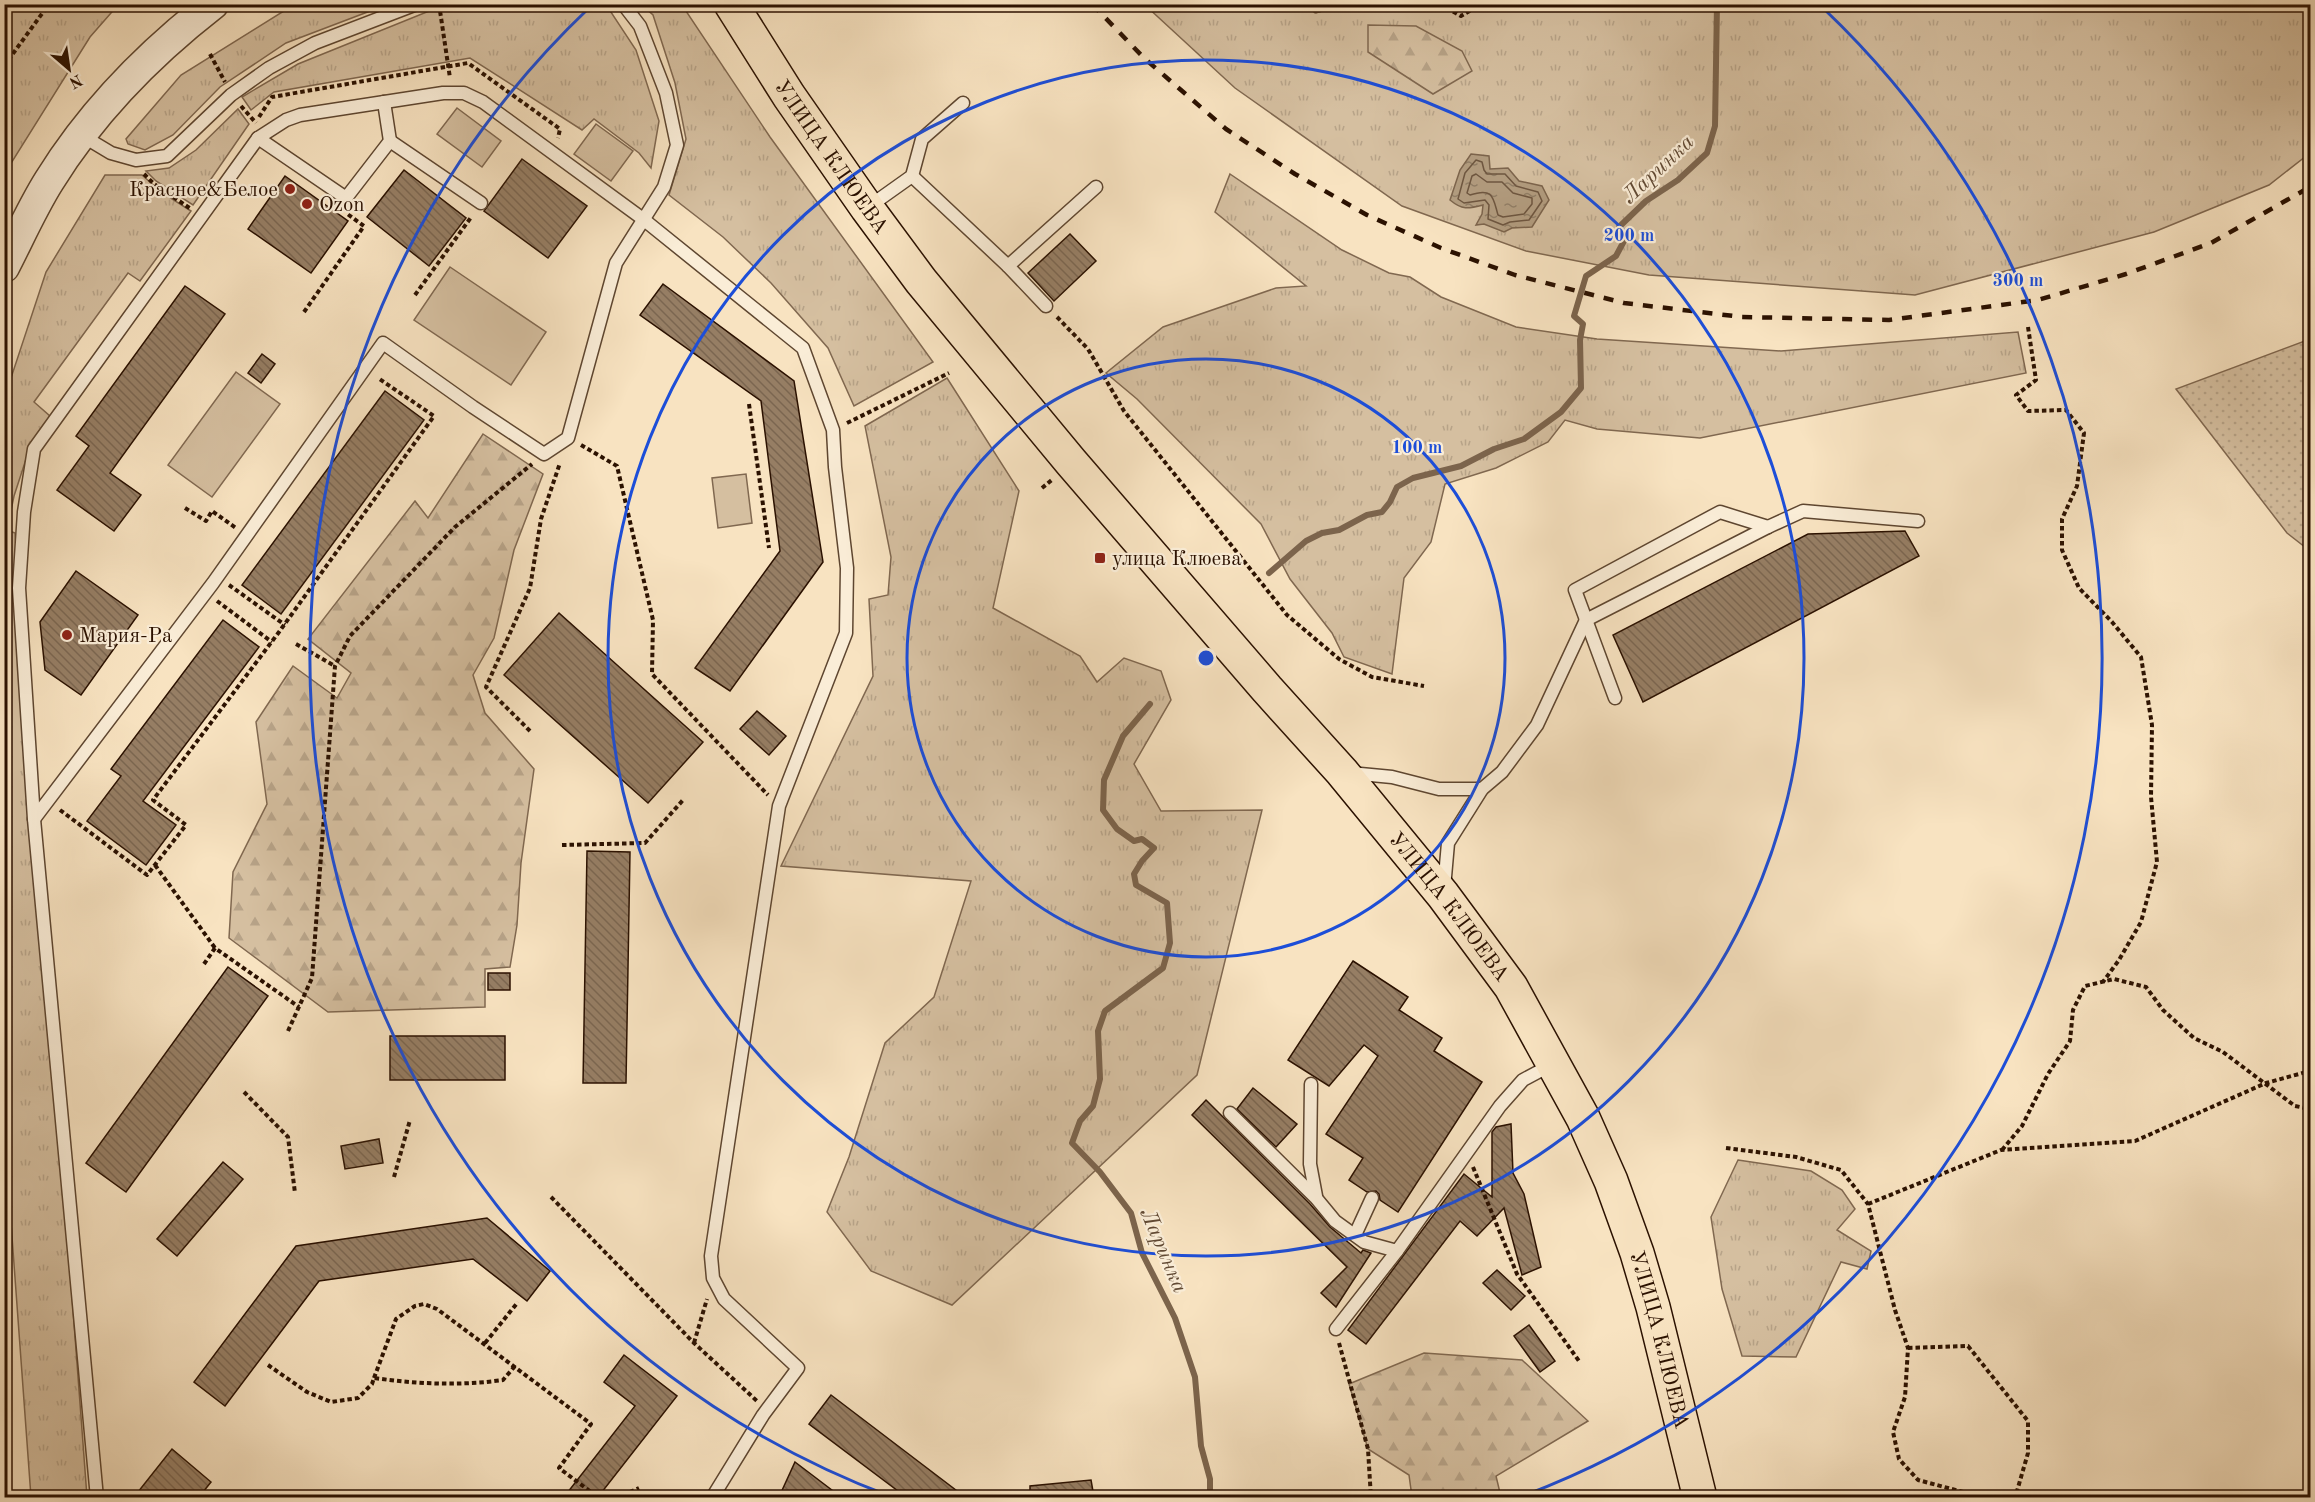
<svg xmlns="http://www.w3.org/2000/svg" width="2315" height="1502" font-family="'Old Standard TT',serif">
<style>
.grass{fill:url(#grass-tufts);stroke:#806850;stroke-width:1.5}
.forest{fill:url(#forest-firs);stroke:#806850;stroke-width:1.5}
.park{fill:#d5bfa0;stroke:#806850;stroke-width:1.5}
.garden{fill:url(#garden-dots);stroke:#806850;stroke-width:1.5}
.water{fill:url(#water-ripples);stroke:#7c644c;stroke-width:1.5}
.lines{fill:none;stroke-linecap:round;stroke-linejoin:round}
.shore{stroke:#6e5640;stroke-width:1.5}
.stream{stroke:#7c644c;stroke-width:6}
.building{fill:url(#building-back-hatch);stroke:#2b1100;stroke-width:1.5}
.service-casing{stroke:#5e4630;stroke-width:15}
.tertiary-casing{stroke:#5e4630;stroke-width:33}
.primary-casing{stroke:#2b1100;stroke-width:36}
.path{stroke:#2b1100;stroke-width:4;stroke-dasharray:4.5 3;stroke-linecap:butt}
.service{stroke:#faedd7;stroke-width:12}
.tertiary{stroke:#faedd7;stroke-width:30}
.primary{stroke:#f8e3c1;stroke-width:33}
.rail{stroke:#2b1100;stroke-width:4.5;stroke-dasharray:10 10;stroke-linecap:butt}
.ring{fill:none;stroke:#1d4ed8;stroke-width:3}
.poi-dot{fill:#8f2418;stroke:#faedd7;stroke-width:2}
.labels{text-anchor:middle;stroke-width:4.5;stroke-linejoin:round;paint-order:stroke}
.street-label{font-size:21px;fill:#2b1100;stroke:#faedd7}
.poi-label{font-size:21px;fill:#2b1100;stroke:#faedd7;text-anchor:start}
.water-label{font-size:22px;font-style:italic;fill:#614933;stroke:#faedd7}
.centre{fill:#1d4ed8;stroke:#faedd7;stroke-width:3}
.ring-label{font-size:18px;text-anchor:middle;font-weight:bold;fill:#1d4ed8;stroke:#faedd7;stroke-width:4.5;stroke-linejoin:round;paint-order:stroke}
</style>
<defs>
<pattern id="grass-tufts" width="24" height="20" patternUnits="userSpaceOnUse" patternTransform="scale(1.5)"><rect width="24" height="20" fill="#d5bfa0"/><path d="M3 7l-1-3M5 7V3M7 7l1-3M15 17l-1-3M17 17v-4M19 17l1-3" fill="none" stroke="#b7a388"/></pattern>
<pattern id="forest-firs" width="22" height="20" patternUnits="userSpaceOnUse" patternTransform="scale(1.5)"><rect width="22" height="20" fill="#d5bfa0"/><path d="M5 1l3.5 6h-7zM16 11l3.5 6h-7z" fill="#b7a388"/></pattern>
<pattern id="garden-dots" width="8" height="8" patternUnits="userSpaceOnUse" patternTransform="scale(1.5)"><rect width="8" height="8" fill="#d5bfa0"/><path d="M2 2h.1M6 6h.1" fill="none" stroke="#b7a388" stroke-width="1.8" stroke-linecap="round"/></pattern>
<pattern id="water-ripples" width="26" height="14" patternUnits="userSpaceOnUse" patternTransform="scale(1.5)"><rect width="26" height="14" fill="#b29c7f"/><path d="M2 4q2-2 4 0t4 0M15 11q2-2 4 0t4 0" fill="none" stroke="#917e66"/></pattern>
<pattern id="building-back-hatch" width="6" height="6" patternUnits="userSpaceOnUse" patternTransform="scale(1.5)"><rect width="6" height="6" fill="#967e64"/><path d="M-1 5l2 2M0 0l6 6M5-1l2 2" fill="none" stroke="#7b6650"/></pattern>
</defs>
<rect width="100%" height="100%" fill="#f8e3c1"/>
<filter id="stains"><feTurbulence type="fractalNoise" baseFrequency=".00333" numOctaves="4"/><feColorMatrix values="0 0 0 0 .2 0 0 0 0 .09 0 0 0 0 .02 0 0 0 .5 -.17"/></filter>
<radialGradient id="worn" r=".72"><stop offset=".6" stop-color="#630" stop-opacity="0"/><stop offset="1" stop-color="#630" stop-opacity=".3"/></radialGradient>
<g class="grass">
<path d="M5,4L118,5L90,37L5,173Z"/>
<path d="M295,4L386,5L286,43L220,87L173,135L145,150L128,144L126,139L181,75Z"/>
<path d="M1306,4L1316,13L1336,7L1338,4L2310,5V153L2269,185L2154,232L1915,295L1649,275L1526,251L1402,206L1235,88L1145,5Z"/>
<path d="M444,5L603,4L607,6L636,50L659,121L651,168L639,153L594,119L582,130L470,58L274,92L251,110L242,97L298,64Z"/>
<path d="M642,5H682L770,137L933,362L854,406L828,348L771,283L723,237L669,195L686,139L675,83L653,15Z"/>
<path d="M238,109L249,124L193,205L156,181L146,171L169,168L196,150Z"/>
<path d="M1230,174L1342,250L1389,273L1410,277L1441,297L1516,327L1597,339L1781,351L2018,332L2026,373L1700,438L1597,429L1565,420L1548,442L1496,468L1445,484L1431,542L1404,578L1392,674L1344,657L1332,633L1290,579L1261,524L1137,399L1106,373L1163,327L1276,288L1306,286L1215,212Z"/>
<path d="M105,175H142L161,192L191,211L140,281L128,273L34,402L51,417L29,450L14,496L7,530L15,533L87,1497H31L4,1127V399L46,272Z"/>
<path d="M947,378L1019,491L993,608L1080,656L1097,682L1124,658L1161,671L1171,700L1134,764L1161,811L1262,810L1197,1075L952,1305L871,1271L827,1212L849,1157L885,1043L934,997L971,881L781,866L873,676L869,599L888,595L891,557L865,426Z"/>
<path d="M1738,1160L1811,1171L1842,1190L1855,1209L1837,1230L1871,1251L1867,1269L1841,1262L1796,1357L1742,1356L1722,1289L1711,1217Z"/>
</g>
<g class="forest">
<path d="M1306,5H1338L1336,7L1315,13Z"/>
<path d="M1368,25L1416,26L1462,51L1472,71L1433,94L1368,52Z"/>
<path d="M483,434L543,474L514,550L494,638L473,675L485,713L534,769L521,863L517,925L510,967L485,969V1007L328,1012L229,938L233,872L267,804L256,722L293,666L337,698L351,673L308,639L415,501L428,518Z"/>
<path d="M1424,1353L1522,1360L1588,1421L1496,1476L1501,1497H1412L1409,1475L1368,1449L1349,1384Z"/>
</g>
<g class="park">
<path d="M457,108L501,141L482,167L437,134Z"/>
<path d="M596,124L633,151L611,181L574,154Z"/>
<path d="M450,267L546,332L511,385L414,320Z"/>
<path d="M236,372L280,404L212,497L168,465Z"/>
<path d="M746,474L752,523L718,528L712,478Z"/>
</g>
<path class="garden" d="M2310,339V551L2287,533L2176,389Z"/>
<path class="water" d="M1471,154L1489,156L1490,169L1508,168L1519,181L1542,186L1549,200L1532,227L1512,228L1504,232L1484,224L1476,225L1482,214L1483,205C1468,209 1462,210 1450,200L1460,170Z"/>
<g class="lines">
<g class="shore">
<path d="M1476,160L1482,162L1484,170L1487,174H1505L1516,186L1538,192L1542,201L1529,220L1510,222L1503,225L1488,219L1489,205L1485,200L1464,203L1458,199L1465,173Z"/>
<path d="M1476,174L1487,182H1502L1513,193L1532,198V204L1524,214L1503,217L1498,215C1493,198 1494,187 1470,195L1467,193L1472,176Z"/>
</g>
<g class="stream">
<path d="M1269,573L1306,541L1322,533L1339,530L1367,515L1382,512L1390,502L1397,487L1413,478L1461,466L1494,449L1524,439L1561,412L1581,388L1580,340L1583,324L1574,316L1586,276L1616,256L1624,241L1619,227L1646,201L1678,180L1707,153L1715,126L1717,4"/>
<path d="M1150,704L1123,736L1104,780L1103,810L1117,829L1134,841L1142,839L1154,848L1142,861L1134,874L1136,885L1167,903L1170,943L1163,968L1105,1011L1098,1031L1100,1079L1093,1106L1080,1121L1072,1143L1100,1172L1131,1213L1142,1253L1175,1318L1195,1377L1201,1446L1210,1479V1498"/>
</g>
</g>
<g class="building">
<path d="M522,159L587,206L548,258L484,211Z"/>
<path d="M404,170L466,218L429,266L367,217Z"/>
<path d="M285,176L348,221L311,273L248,229Z"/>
<path d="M1070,234L1096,261L1054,301L1028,273Z"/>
<path d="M663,284L794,381L823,562L730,691L695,668L780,551L761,401L640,315Z"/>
<path d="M185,286L225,314L110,473L141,495L114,531L57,490L89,446L76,436Z"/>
<path d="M262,354L275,364L261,383L248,373Z"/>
<path d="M385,391L424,420L281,614L242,585Z"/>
<path d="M1905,531L1919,556L1643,702L1613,635L1808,534Z"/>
<path d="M76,571L138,615L81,695L45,670L40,622Z"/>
<path d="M559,613L703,742L648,803L504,675Z"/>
<path d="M223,620L259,647L143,801L176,825L146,865L87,821L121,776L111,769Z"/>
<path d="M757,711L786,736L769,755L740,729Z"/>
<path d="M587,851L630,852L626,1083H583Z"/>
<path d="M1353,961L1408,997L1399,1010L1442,1038L1434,1051L1482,1082L1398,1212L1380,1200L1379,1194L1376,1191L1367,1192L1349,1180L1363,1158L1326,1134L1378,1056L1364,1045L1329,1086L1288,1060Z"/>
<path d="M228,967L268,996L126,1192L86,1163Z"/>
<rect x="488" y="973" width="22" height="17"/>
<rect x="390" y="1036" width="115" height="44"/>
<path d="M1253,1088L1297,1124L1276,1147L1237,1109Z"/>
<path d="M1206,1100L1310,1204L1330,1227L1361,1253L1363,1250L1371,1253L1336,1307L1321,1293L1347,1267L1192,1115Z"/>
<path d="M1511,1124L1513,1173L1524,1194L1541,1267L1522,1275L1504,1208L1477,1236L1460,1221L1366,1344L1348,1330L1464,1174L1492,1197V1132L1496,1127Z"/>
<path d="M379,1139L383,1163L345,1169L341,1146Z"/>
<path d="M223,1162L243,1179L177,1256L157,1239Z"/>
<path d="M487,1218L550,1271L527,1301L473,1259L319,1281L225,1406L194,1382L296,1246Z"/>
<path d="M1497,1270L1525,1296L1511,1310L1483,1283Z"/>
<path d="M1529,1325L1555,1361L1540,1372L1514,1336Z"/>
<path d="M624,1355L677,1396L598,1497H564L635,1406L604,1382Z"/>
<path d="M831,1395L965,1497H906L809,1424Z"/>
<path d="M172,1449L211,1482L199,1497H134Z"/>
<path d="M795,1462L841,1497H779Z"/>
<path d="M1091,1480L1094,1497H1030V1486Z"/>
</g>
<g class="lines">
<defs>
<g id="service">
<path d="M81,135L111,153L136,160L167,156L231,95L269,68L315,43L417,4"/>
<path d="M258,138L346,198L390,141L384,102"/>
<path d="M390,141L481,203"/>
<path d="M912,176L1008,266L1096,187"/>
<path d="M867,208L912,176L922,139L963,103"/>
<path d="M1008,266L1046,306"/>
<path d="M1615,698L1575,590L1720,512L1768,527"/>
<path d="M1350,773L1392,777L1439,789H1482"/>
<path d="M34,819L213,583L383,343L473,407L544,454L568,438L616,263L664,187L677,145L666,93L640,26L623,4"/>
<path d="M1444,888L1448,843L1482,789L1502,772L1537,725L1586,620L1768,527L1803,511L1918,521"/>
<path d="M1311,1084L1310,1164L1316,1196"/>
<path d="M1230,1113L1316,1198L1335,1221L1364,1242L1397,1251L1500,1106L1523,1080L1553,1064"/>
<path d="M1355,1235L1372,1198"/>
<path d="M1336,1329L1397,1251"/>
<path d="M97,1498L34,819L19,588L24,512L34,449L258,138L286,120L300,115L443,93H464L483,102L643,219L803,348L833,430L835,467L847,568L846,633L779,806L711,1256L713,1278L724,1299L798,1368L763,1415L712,1498"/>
</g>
<path id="tertiary" d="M4,267C19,238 32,208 49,181C91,113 150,53 213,4"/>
<g id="primary">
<path id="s1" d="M731,4L789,96L867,208L921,281L1071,462L1267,689L1342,772L1443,895L1511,987L1583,1118L1611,1181L1637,1253L1653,1307L1700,1498"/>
</g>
</defs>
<use href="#service" class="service-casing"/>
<use href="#tertiary" class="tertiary-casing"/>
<use href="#primary" class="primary-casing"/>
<g class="path">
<path d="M439,4L450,78"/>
<path d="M1440,4L1461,16L1482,4"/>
<path d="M210,54L225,82"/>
<path d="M4,66L49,4"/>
<path d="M241,106L256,123"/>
<path d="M259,117L272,97L468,63L560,129L558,138"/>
<path d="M144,174L154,184L191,209"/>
<path d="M415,295L472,216"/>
<path d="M304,312L364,226L346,213"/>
<path d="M1057,317L1088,349L1124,411L1287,615L1339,659L1372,677L1424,686"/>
<path d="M2028,327L2036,380L2016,395L2028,411L2066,410L2084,433L2077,486L2062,519V550L2079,588L2112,622L2141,657L2152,725L2151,797L2157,862L2141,922L2119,960L2103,982"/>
<path d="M749,404L769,548"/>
<path d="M847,423L949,373"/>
<path d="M581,445L617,466L653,620L652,674L768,795"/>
<path d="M1042,488L1053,479"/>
<path d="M185,508L206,521L212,511L236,528"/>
<path d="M229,585L285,625"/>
<path d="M217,601L272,642"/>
<path d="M296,644L335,666"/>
<path d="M530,731L486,687L530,588L541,519L560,463"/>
<path d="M60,810L147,875L186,825L153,800L279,632L434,416L378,378"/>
<path d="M562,845L645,843L683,800"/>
<path d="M155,865L215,948"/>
<path d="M204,964L215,948L299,1007"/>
<path d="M288,1031L312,978L335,666L350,636L455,527L532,464"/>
<path d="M244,1092L288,1137L295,1193"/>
<path d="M1726,1148L1796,1157L1841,1170L1868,1204L1895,1310L1908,1348L1905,1397L1893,1432L1899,1459L1918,1480L1963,1492L1973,1498"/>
<path d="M2002,1150L2022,1126L2048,1074L2070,1041L2073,1010L2085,986L2114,979L2146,987L2163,1010L2194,1038L2223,1052L2295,1106L2310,1109"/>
<path d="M1473,1167L1517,1274L1579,1361"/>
<path d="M394,1177L410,1120"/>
<path d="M551,1197L694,1343L757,1401"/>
<path d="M1868,1204L2001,1150L2135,1141L2266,1083L2310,1071"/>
<path d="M485,1343L518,1302"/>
<path d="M694,1343L707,1299"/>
<path d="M1339,1343L1368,1449L1371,1498"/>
<path d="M1908,1348L1968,1346L2028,1421V1453L2015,1498"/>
<path d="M268,1365L307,1392L331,1402L358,1398L372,1384L374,1378C417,1384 460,1386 503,1380L515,1366"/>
<path d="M374,1378L396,1319L415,1306L424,1304L437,1309L591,1424L559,1468L599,1498"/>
<path d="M616,1498L639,1488"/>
</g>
<use href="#service" class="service"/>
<use href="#tertiary" class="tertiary"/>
<use href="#primary" class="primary"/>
<path class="rail" d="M1092,4L1144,58L1226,129L1295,174L1367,215L1441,248L1515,275L1624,303L1742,317L1889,320L2038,300L2126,274L2211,243L2310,187"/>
</g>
<g class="ring">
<circle cx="1206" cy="658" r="299"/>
<circle cx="1206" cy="658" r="598"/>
<path d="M892 1497A896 896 0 0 1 589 8M1823 8A896 896 0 0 1 1520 1497"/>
</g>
<g class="poi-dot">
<circle cx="290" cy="189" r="6"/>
<circle cx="307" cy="204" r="6"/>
<rect x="1094" y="552" width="12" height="12" rx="3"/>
<circle cx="67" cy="635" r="6"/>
</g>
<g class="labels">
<g class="street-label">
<text dy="7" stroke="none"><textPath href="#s1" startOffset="183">УЛИЦА КЛЮЕВА</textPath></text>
<text dy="7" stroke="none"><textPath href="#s1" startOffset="1155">УЛИЦА КЛЮЕВА</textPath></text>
<text dy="7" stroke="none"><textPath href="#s1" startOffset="1641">УЛИЦА КЛЮЕВА</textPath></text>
</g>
<g class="poi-label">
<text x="278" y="196" text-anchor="end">Красное&amp;Белое</text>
<text x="319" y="211">Ozon</text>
<text x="1112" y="565">улица Клюева</text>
<text x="79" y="642">Мария-Ра</text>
</g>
<g class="water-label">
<text transform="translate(1657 168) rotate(-43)" y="8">Ларинка</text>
<text transform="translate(1165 1250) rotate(67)" y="8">Ларинка</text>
</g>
</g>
<circle cx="1206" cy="658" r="9" class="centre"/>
<g class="ring-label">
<text x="1629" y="241">200 m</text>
<text x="2018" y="286">300 m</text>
<text x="1417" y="453">100 m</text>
</g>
<rect width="2315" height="1502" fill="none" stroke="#f8e3c1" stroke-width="24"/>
<rect x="6" y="6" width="2303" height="1490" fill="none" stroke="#2b1100" stroke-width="3"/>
<rect x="12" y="12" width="2291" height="1478" fill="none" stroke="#2b1100" stroke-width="1.5"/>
<g transform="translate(69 69) rotate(151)" stroke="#faedd7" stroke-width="4.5" paint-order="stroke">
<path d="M0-4.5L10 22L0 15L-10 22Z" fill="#2b1100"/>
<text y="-9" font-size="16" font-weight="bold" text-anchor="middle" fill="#2b1100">N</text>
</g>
<rect width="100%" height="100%" filter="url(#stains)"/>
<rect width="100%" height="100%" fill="url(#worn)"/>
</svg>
